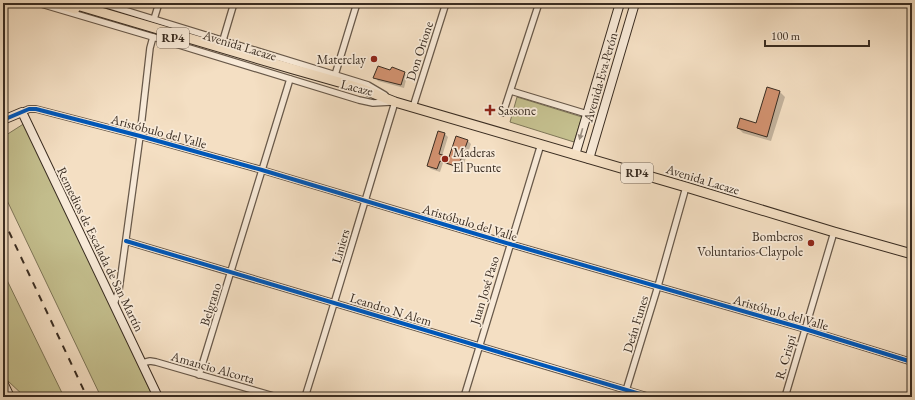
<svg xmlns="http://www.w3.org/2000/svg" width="915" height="400" font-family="'EB Garamond',serif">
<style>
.green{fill:#c4bf8e;stroke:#7e7658}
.shadow{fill:#0003}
.building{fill:#d1916f;stroke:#392c21}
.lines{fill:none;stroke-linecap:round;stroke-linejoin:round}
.street-casing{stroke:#68594a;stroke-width:8}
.secondary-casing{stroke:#392c21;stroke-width:10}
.primary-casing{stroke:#392c21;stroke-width:11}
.street{stroke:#f8ead8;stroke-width:5.5}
.secondary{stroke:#f8ead8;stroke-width:8}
.primary{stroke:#f4dfc3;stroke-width:9}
.rail{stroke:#392c21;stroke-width:2;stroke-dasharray:7 7;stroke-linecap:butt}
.cycleway-casing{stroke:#f8ead8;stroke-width:6}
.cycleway{stroke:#0057b8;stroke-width:4}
.oneway{fill:#988b7c}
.poi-dot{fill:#8f2418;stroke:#f8ead8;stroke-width:1.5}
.labels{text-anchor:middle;stroke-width:3.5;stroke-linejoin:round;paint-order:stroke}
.shield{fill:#f8ead8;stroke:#726558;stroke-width:1}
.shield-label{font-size:12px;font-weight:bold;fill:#392c21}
.street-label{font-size:13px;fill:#392c21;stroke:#f8ead8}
.poi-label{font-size:13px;fill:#392c21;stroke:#f8ead8;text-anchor:end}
</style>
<rect width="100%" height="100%" fill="#f4dfc3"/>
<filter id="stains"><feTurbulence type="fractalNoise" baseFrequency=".005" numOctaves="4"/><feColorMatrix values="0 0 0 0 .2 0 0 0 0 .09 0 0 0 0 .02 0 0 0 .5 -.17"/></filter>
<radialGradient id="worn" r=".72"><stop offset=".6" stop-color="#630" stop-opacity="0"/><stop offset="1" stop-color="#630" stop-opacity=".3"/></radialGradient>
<g class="green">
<path d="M517,97L582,117L574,142L510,122Z"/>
<path d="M25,123L153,397H101L3,192V137Z"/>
<path d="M3,272L64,397H25L8,381L3,370Z"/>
</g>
<g class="shadow">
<path d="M391,72L404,73L407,76L404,88L378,81L375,77Z"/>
<path d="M780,92L785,97L771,141L743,133L738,128L757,124Z"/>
<path d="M439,132L445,134L448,137L442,156L450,159L457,138L468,141L471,144L462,169L443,163L440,172L431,169L428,166Z"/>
</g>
<g class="building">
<path d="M378,66L390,70L392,67L405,72L401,85L373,78Z"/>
<path d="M767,87L780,91L767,137L737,128L740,118L756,123Z"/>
<path d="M438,131L445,133L439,154L449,157L456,136L468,140L458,167L440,161L437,169L427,166Z"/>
</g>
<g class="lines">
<defs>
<g id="street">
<path d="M38,3L153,37L359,100L373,103L391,102"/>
<path d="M101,3L368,85L385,95"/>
<path d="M154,19L159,3"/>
<path d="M223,40L234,3"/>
<path d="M335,75L357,3"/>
<path d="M511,91L587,114"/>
<path d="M413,107L446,3"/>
<path d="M22,112L29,109H36L140,136L262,170L510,244L805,329L912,362"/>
<path d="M503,113L539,3"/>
<path d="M126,241L650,397"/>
<path d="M114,304L119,290L140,136L150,48L153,37"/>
<path d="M142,363L150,361L156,362L277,397"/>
<path d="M199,375L290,79"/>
<path d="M305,397C336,299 365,200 395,102"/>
<path d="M464,397L541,144"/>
<path d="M624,397L658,286L686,187"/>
<path d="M785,397L834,232"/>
</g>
<g id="secondary">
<path d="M3,120L22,112L158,397"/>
<path d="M575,155L620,3"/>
<path d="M589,159L635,3"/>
<path d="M3,382L10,397"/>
</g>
<g id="primary">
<path d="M55,3L75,9"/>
<path d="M70,3L293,69L360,88L395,102L686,187L834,232L912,254"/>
</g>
</defs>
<use href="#street" class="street-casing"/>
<use href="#secondary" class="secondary-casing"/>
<use href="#primary" class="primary-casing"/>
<use href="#street" class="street"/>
<use href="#secondary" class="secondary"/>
<use href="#primary" class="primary"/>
<path class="rail" d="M3,219L87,397"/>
<defs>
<g id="cycleway">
<path d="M3,120L29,109H36L140,136L262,170L510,244L805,329L912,362"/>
<path d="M126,241L650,397"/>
</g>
</defs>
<use href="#cycleway" class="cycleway-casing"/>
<use href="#cycleway" class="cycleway"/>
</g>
<defs><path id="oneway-solid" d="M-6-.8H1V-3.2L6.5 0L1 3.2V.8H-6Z"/></defs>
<use class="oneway" href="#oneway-solid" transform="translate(581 134) rotate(106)"/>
<g class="poi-dot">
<circle cx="374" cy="59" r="4"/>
<path d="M488 104h4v4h4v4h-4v4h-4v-4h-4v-4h4z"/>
<circle cx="445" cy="159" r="4"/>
<circle cx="811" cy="243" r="4"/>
</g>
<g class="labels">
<g class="shield">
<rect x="157" y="28" width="32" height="20" rx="3"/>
<rect x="621" y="163" width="32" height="20" rx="3"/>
</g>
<g class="shield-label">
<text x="173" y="42">RP4</text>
<text x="637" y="177">RP4</text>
</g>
<g class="street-label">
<text transform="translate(240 45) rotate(17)" y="5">Avenida Lacaze</text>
<text transform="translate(419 51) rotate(-72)" y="5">Don Orione</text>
<text transform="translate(600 77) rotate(-74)" y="5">Avenida Eva Perón</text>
<text transform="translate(357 87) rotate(14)" y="5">Lacaze</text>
<text transform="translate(159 131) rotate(15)" y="5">Aristóbulo del Valle</text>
<text transform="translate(703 179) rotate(17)" y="5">Avenida Lacaze</text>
<text transform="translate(470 222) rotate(17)" y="5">Aristóbulo del Valle</text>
<text transform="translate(340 246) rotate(-74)" y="5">Liniers</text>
<text transform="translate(101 249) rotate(64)" y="5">Remedios de Escalada de San Martín</text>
<text transform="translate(484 290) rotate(-73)" y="5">Juan José Paso</text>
<text transform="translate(210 304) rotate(-73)" y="5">Belgrano</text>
<text transform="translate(391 309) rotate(17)" y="5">Leandro N Alem</text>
<text transform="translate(781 312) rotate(16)" y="5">Aristóbulo del Valle</text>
<text transform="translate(635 324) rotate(-73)" y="5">Deán Funes</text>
<text transform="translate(785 357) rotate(-74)" y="5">R. Crispi</text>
<text transform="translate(213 367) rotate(16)" y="5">Amancio Alcorta</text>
</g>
<g class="poi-label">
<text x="366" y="64">Materclay</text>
<text x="498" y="115" text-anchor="start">Sassone</text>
<text x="453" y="157" text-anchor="start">Maderas<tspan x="453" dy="15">El Puente</tspan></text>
<text x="803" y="241">Bomberos<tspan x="803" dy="15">Voluntarios-Claypole</tspan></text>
</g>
</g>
<rect width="915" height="400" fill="none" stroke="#f4dfc3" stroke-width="16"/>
<rect x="4" y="4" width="907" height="392" fill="none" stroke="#392c21" stroke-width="2"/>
<rect x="8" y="8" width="899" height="384" fill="none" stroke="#392c21"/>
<path d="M765 40v6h104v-6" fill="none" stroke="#392c21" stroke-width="2"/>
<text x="771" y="40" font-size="12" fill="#392c21" stroke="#f8ead8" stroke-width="3" paint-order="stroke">100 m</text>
<rect width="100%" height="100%" filter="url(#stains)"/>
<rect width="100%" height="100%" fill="url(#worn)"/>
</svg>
